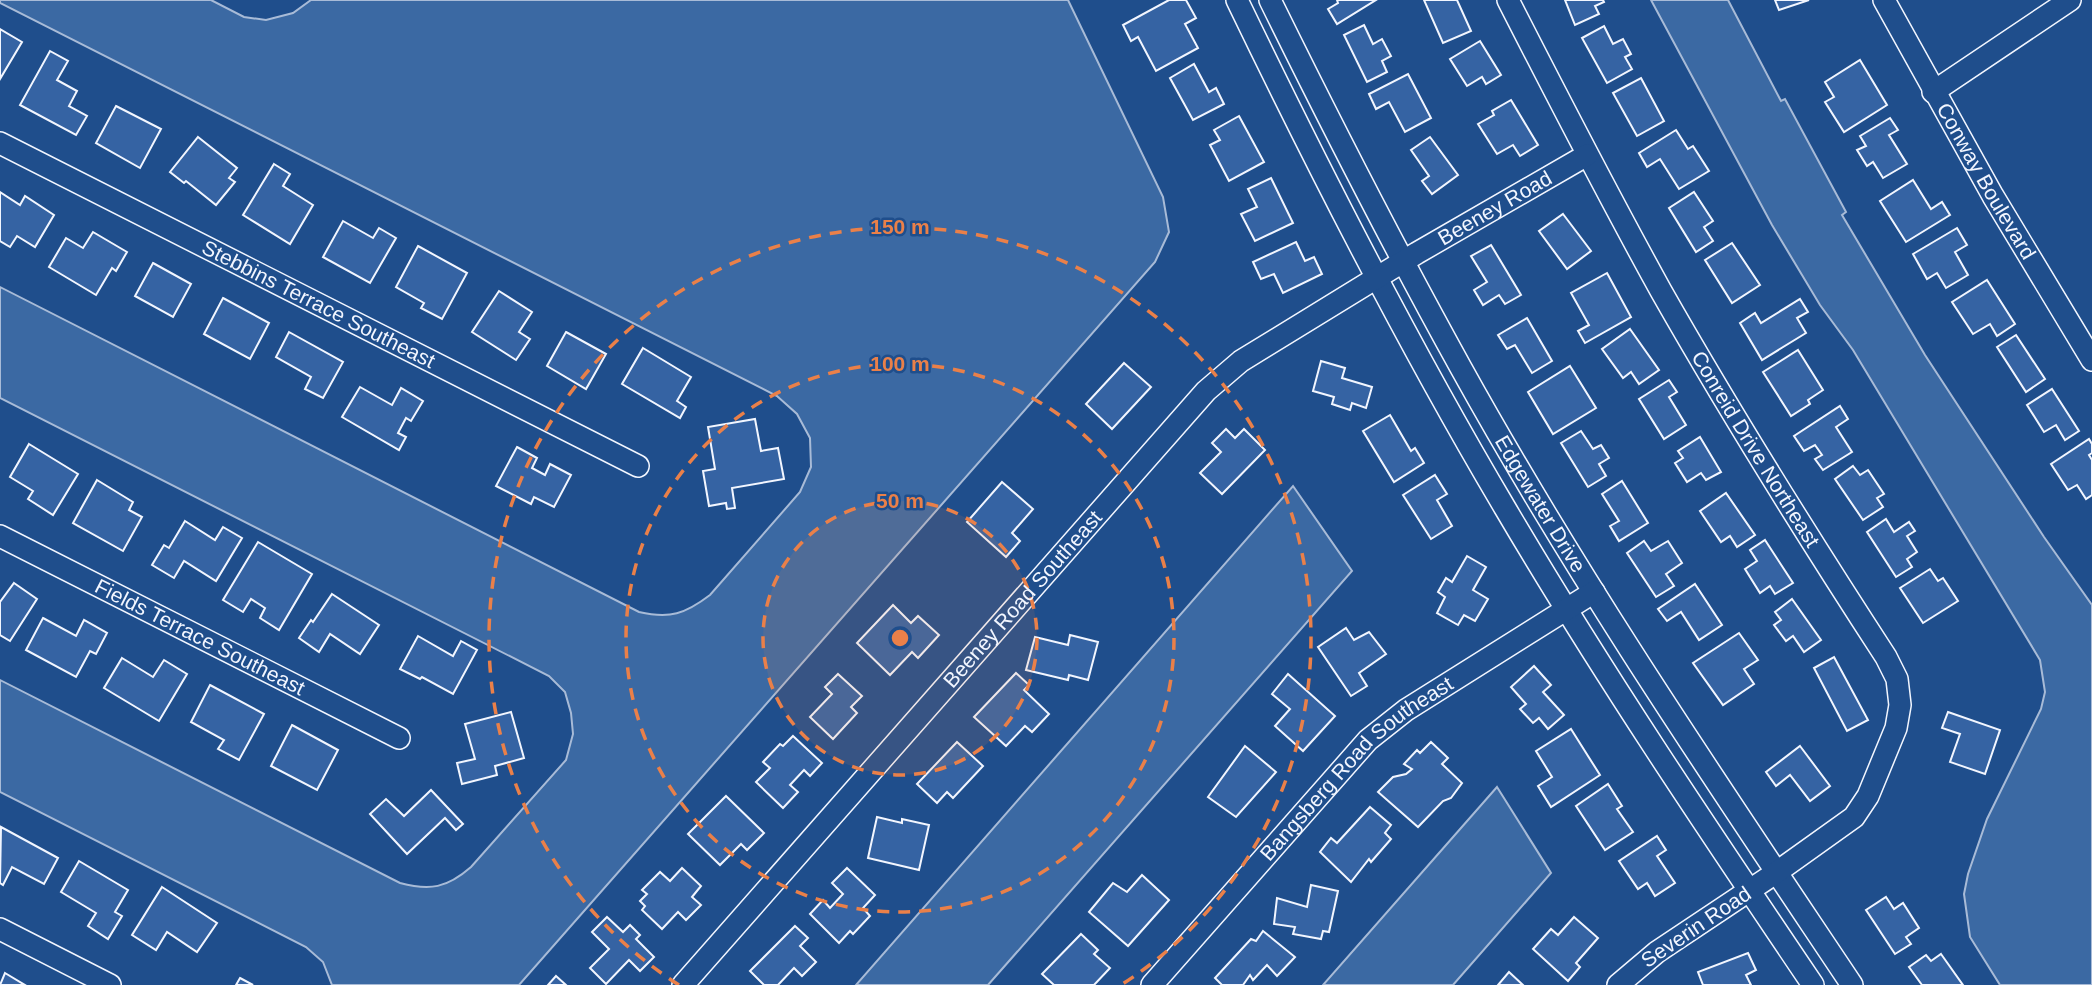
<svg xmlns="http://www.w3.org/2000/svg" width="2092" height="985" font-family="Helvetica,sans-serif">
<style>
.water{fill:#3b69a3;stroke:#a8bbd7;stroke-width:2}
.building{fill:#3563a3;stroke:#f2f6ff;stroke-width:2}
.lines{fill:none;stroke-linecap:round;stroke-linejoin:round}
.minor-casing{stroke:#f2f6ff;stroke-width:24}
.minor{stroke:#1f4e8c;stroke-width:21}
.ring{fill:none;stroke:#ea8049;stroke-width:3.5;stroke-dasharray:12 9}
.labels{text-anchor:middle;stroke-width:5;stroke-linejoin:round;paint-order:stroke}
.street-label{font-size:21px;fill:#f2f6ff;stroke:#1f4e8c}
.centre{fill:#ea8049;stroke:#1f4e8c;stroke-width:3.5}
.ring-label{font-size:21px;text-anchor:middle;font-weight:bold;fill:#ea8049;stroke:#1f4e8c;stroke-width:5;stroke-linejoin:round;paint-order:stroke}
</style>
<rect width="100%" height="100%" fill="#1f4e8c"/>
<g class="water">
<path d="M0,0H211L244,17L266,20L293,13L311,0H1068L1163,197L1169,232L1155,262L519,985H332L323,962L306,947L0,792V680L400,883C430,891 447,888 471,867L566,760L573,734L571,713L565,692L549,676L0,398V287L639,612C670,619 685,614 710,595L800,492L811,467L810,438L797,414L777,396L0,3Z"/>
<path d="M1651,0H1728L1781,101L1785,99L1846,212L1842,215L1925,355L2044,537L2092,605V985H2000L1970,937L1964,894L1968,874L1987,819L2041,709L2045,692L2040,660L1853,350L1820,305L1772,225Z"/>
<path d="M1293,486L1352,571L988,985H856Z"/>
<path d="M1497,787L1551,873L1453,985H1323Z"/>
</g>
<g class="building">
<path d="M1169,0H1186L1196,18L1185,24L1198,48L1156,71L1138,37L1131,41L1123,25Z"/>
<path d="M1337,0H1376L1337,24L1328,9L1338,3Z"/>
<path d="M1424,0H1457L1471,31L1443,43Z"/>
<path d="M1565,0H1603L1604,2L1595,6L1599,14L1575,25Z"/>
<path d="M1775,0H1809L1779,10Z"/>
<path d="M1364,25L1373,44L1382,39L1391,56L1382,61L1387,72L1367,82L1344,35Z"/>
<path d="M1604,26L1613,44L1623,39L1631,54L1625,57L1632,69L1607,83L1582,38Z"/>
<path d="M0,29L22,42L0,79Z"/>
<path d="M1480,41L1501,75L1486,84L1482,77L1467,86L1450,59Z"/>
<path d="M50,51L68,61L57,80L77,91L69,106L87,116L76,135L20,105Z"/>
<path d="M1860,60L1887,105L1844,132L1825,102L1834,97L1825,82Z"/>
<path d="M1194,64L1209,92L1216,88L1224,104L1193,120L1170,78Z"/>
<path d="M1408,74L1431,118L1405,132L1389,102L1376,109L1369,94Z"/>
<path d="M1641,78L1664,121L1637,136L1613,93Z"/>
<path d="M1511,100L1538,145L1520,156L1513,145L1497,154L1478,124L1494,115L1492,111Z"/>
<path d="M116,106L161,129L140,168L96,143Z"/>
<path d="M1239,116L1264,162L1229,181L1210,145L1220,140L1214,130Z"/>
<path d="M1890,118L1898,130L1889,135L1907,164L1883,178L1873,162L1867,166L1857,150L1866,146L1860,136Z"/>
<path d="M1676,130L1688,149L1693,146L1709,171L1679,189L1660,159L1647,167L1639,153Z"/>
<path d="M198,137L237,168L229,178L235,182L216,205L186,181L184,183L170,172Z"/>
<path d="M1430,137L1458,175L1432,194L1422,181L1429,176L1411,150Z"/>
<path d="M274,164L290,174L283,186L313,205L290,244L243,215Z"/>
<path d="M1271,178L1293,223L1255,241L1241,214L1257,207L1248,189Z"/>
<path d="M1913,180L1931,209L1942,202L1950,215L1906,242L1880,201Z"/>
<path d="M0,192L20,205L25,196L54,215L35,247L17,236L10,247L0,241Z"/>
<path d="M1694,192L1713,221L1704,227L1713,241L1696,252L1669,208Z"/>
<path d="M1563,214L1591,251L1567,269L1539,231Z"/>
<path d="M343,221L373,238L379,228L396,238L370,283L323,257Z"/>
<path d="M1957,228L1967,245L1955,252L1968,275L1946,288L1937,273L1927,279L1913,254Z"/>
<path d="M93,232L127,252L116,271L112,268L96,295L49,267L66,238L83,248Z"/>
<path d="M1296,242L1305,261L1314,257L1322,274L1283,293L1274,274L1261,279L1253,262Z"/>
<path d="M1732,243L1760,285L1732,303L1705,260Z"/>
<path d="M1491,245L1521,295L1505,304L1499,295L1483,305L1474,290L1487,282L1471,256Z"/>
<path d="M418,246L467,273L442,319L421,308L424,303L396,287Z"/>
<path d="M153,263L191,284L173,317L135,296Z"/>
<path d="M1607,273L1631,317L1585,343L1578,331L1589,325L1571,293Z"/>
<path d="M1987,280L2015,324L1997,336L1990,324L1973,334L1952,302Z"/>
<path d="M499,291L532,312L519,332L530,339L516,360L472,332Z"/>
<path d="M223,298L269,323L250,359L204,334Z"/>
<path d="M1800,299L1808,312L1797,318L1806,333L1762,360L1740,323L1755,313L1761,323Z"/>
<path d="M1527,318L1552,361L1532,373L1515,345L1507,349L1498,335Z"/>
<path d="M1630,329L1659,370L1639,384L1631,372L1623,378L1602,349Z"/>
<path d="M289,332L343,362L323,398L305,389L311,377L276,357Z"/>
<path d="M566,332L606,354L586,389L547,366Z"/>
<path d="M2016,335L2045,379L2026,392L1997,347Z"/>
<path d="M643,348L691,377L677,401L686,407L680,418L622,384Z"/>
<path d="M1798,350L1823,390L1808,400L1810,404L1791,416L1763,372Z"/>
<path d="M1321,361L1345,368L1342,378L1372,387L1366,408L1352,403L1350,410L1332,404L1334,397L1313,391Z"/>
<path d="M1124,363L1151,387L1112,429L1086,404Z"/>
<path d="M1570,366L1596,408L1553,434L1528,392Z"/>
<path d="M1669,380L1677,392L1669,397L1686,425L1664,439L1639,399Z"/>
<path d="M360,387L392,405L401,388L423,401L411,421L406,418L398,433L406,437L399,450L342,417Z"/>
<path d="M2052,389L2079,431L2065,440L2056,425L2044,432L2027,405Z"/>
<path d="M1840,406L1848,419L1836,427L1852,452L1823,470L1815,459L1822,455L1815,445L1804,451L1794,436Z"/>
<path d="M1390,415L1411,451L1415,448L1424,463L1394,482L1363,431Z"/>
<path d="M755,419L761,451L778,448L784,479L732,488L735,508L727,509L726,503L709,506L703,471L715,469L708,427Z"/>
<path d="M1226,429L1235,438L1244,429L1265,450L1222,494L1200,473L1221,452L1212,443Z"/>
<path d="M1581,431L1593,449L1601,445L1609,458L1599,464L1606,476L1588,487L1561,443Z"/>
<path d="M1700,437L1721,472L1706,480L1701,473L1687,482L1675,463L1683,458L1678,451Z"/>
<path d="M2089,439L2092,444V453L2089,455L2092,460V495L2086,499L2077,485L2068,490L2051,464Z"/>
<path d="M29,444L78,474L53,515L28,499L33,491L10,477Z"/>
<path d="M517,447L537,458L532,468L545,475L550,464L571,475L554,507L534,497L531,504L496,486Z"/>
<path d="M1853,466L1860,475L1868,470L1884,494L1877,498L1883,507L1863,520L1835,479Z"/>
<path d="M1435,475L1447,494L1437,500L1452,526L1431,539L1403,495Z"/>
<path d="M97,480L133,502L129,510L142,517L123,551L73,523Z"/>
<path d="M1622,481L1648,523L1619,541L1610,526L1619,521L1602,494Z"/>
<path d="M1002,482L1033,509L1012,533L1020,541L1006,557L967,522Z"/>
<path d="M1726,493L1755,535L1737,547L1730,536L1721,542L1700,511Z"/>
<path d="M1886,519L1894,532L1909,522L1915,531L1907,536L1917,552L1907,559L1912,567L1896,577L1867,532Z"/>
<path d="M185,521L215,540L223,527L242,538L216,581L184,561L174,578L152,565L164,545L169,548Z"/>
<path d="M1765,540L1793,583L1775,594L1770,586L1760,593L1745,569L1757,561L1750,550Z"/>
<path d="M1644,541L1651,551L1668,541L1682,563L1666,574L1674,586L1656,597L1627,553Z"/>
<path d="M258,542L312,574L279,630L260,618L265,608L251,599L243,612L223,600Z"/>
<path d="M1467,556L1486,567L1473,590L1488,599L1475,621L1464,615L1458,625L1437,613L1445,597L1438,592L1446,578L1452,582Z"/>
<path d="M1930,569L1938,581L1943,578L1958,601L1923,623L1900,588Z"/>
<path d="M14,583L37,599L10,641L0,635V602Z"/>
<path d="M1695,584L1722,625L1699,640L1681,612L1667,621L1658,609Z"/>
<path d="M332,594L379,625L360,654L330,634L319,652L299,638L311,620L313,622Z"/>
<path d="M1792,599L1821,640L1804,652L1793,636L1786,641L1774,625L1781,620L1775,612Z"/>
<path d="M893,605L911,623L918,616L939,635L918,658L912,652L890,675L857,643Z"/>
<path d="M43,618L76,636L84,620L107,633L96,654L90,651L76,677L26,650Z"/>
<path d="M1346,628L1354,640L1369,632L1386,654L1359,673L1367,686L1351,696L1318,647Z"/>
<path d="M1739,633L1758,660L1744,669L1754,684L1723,705L1693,663Z"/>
<path d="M1070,635L1098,642L1088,680L1069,675L1068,680L1026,670L1035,637L1068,645Z"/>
<path d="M418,636L453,656L461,641L477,650L453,694L422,677L420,679L400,669Z"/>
<path d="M1834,657L1868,720L1847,731L1814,668Z"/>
<path d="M122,658L153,677L164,660L187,674L159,721L104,688Z"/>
<path d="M1534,666L1551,685L1543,692L1564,715L1548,729L1539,718L1533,723L1520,709L1526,704L1511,687Z"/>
<path d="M1016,673L1029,685L1024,690L1049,714L1032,732L1025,726L1006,746L974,717Z"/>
<path d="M838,674L862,696L851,707L857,713L833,739L810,717L832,694L825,687Z"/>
<path d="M1288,674L1335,716L1303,751L1275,726L1290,709L1272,694Z"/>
<path d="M210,685L264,714L239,760L218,749L224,740L191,722Z"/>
<path d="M511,712L524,758L495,766L497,775L462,784L457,763L475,759L465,724Z"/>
<path d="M1948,712L2000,730L1985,774L1950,762L1960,734L1942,728Z"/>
<path d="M292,725L338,750L317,790L271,766Z"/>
<path d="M1571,729L1600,775L1551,807L1538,786L1552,777L1536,751Z"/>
<path d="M793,736L822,763L810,776L804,770L790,785L798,792L783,808L756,782L770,768L763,762L780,744L783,746Z"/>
<path d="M957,742L983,766L953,798L947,792L937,803L917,784Z"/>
<path d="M1431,742L1448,758L1442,764L1462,783L1451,798L1443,801L1418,827L1378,792L1393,777L1406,774L1412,769L1404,764L1417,750L1420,753Z"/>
<path d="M1245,746L1276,772L1236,817L1208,797Z"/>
<path d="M1800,746L1830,786L1810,801L1790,775L1776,786L1766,772Z"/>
<path d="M1608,784L1622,806L1617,809L1633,832L1605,850L1576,806Z"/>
<path d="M431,790L463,824L456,830L445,818L407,854L370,814L386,799L404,816Z"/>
<path d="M726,796L764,833L747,850L741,844L720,865L688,834Z"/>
<path d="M1370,807L1391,825L1385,833L1391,839L1371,862L1369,859L1351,882L1320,852L1331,838L1337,843Z"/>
<path d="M877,817L902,823V819L929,825L919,870L868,858Z"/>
<path d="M1,827L58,858L44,884L12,867L3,885L0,883Z"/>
<path d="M1657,836L1666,850L1657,856L1675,883L1655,896L1647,883L1638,889L1619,861Z"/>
<path d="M79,861L128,890L115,912L122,916L108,939L88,926L96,913L61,892Z"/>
<path d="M682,868L701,886L692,897L701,905L686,920L678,912L662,929L642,910L645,906L640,901L647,894L642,890L660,872L670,881Z"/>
<path d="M847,868L875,895L863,908L870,916L853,934L850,931L839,943L810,914L823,900L830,908L843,894L832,883Z"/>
<path d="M1142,875L1169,900L1128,946L1089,912L1113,883L1127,892Z"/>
<path d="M1311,885L1338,891L1329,932L1323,931L1321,939L1293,934L1295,927L1274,924L1277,898L1307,907Z"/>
<path d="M162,887L217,923L197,952L167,932L156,950L132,935Z"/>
<path d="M1886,897L1894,909L1903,903L1919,928L1906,937L1911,944L1895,954L1866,910Z"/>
<path d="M607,917L623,932L630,925L640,935L636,939L654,957L640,971L629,960L606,984L590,968L609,949L592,932Z"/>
<path d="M1574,917L1598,938L1576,963L1580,967L1568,981L1533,949L1551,929L1558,935Z"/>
<path d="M795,926L808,938L800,946L816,962L802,976L794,968L778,985H764L750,971Z"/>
<path d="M1263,931L1295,957L1277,976L1267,965L1253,980L1250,975L1243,985H1222L1215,978L1251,939L1256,941Z"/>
<path d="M1081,934L1098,950L1094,954L1110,968L1094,985H1054L1042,974Z"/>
<path d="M1748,953L1756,970L1746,975L1751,985H1703L1698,972Z"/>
<path d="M1941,954L1963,985H1922L1909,967L1926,955L1931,961Z"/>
<path d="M1509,972L1523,985H1498Z"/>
<path d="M5,973L25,985H0Z"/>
<path d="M556,976L566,985H548Z"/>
<path d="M240,978L253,985H236Z"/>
</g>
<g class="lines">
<defs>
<g id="minor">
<path d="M1237,0C1320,172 1407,343 1505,508C1601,671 1707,828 1813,985"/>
<path id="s1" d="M1270,0C1331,124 1394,247 1461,368C1579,581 1717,783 1852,985"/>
<path id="s2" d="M1508,0C1558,98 1608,195 1661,291C1732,416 1808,537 1886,657L1897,679L1900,705L1896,728L1868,796L1854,817L1777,872L1657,952L1618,985"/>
<path id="s3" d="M1884,0L1993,196L2092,360"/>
<path d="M1933,92L2070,0"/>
<path id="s4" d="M0,143L638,466"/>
<path id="s5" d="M0,536L399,738"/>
<path d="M0,929L110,985"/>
<path id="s6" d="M683,985L1206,391L1241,361L1417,253L1587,155"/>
<path id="s7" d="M1152,985L1368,740L1406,710L1594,592"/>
</g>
</defs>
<use href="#minor" class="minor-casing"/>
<use href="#minor" class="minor"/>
</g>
<circle cx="900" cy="638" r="137" fill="#ea8049" fill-opacity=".12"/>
<g class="ring">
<circle cx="900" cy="638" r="137"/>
<circle cx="900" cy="638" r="274"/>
<path d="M679 985A411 411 0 1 1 1121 985"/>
</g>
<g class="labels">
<g class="street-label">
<text dy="7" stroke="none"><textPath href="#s3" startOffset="208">Conway Boulevard</textPath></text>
<text dy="7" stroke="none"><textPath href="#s6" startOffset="1134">Beeney Road</textPath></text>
<text dy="7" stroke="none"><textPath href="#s4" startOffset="357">Stebbins Terrace Southeast</textPath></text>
<text dy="7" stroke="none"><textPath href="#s2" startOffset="513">Conreid Drive Northeast</textPath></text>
<text dy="7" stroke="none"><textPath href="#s1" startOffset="572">Edgewater Drive</textPath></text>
<text dy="7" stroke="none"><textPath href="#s6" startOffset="514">Beeney Road Southeast</textPath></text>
<text dy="7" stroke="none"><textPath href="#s5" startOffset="224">Fields Terrace Southeast</textPath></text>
<text dy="7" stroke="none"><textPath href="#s7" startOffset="299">Bangsberg Road Southeast</textPath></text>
<text transform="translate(1696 927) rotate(-34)" y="7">Severin Road</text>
</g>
</g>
<circle cx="900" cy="638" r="10" class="centre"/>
<g class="ring-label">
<text x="900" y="234">150 m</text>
<text x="900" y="371">100 m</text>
<text x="900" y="508">50 m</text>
</g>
</svg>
